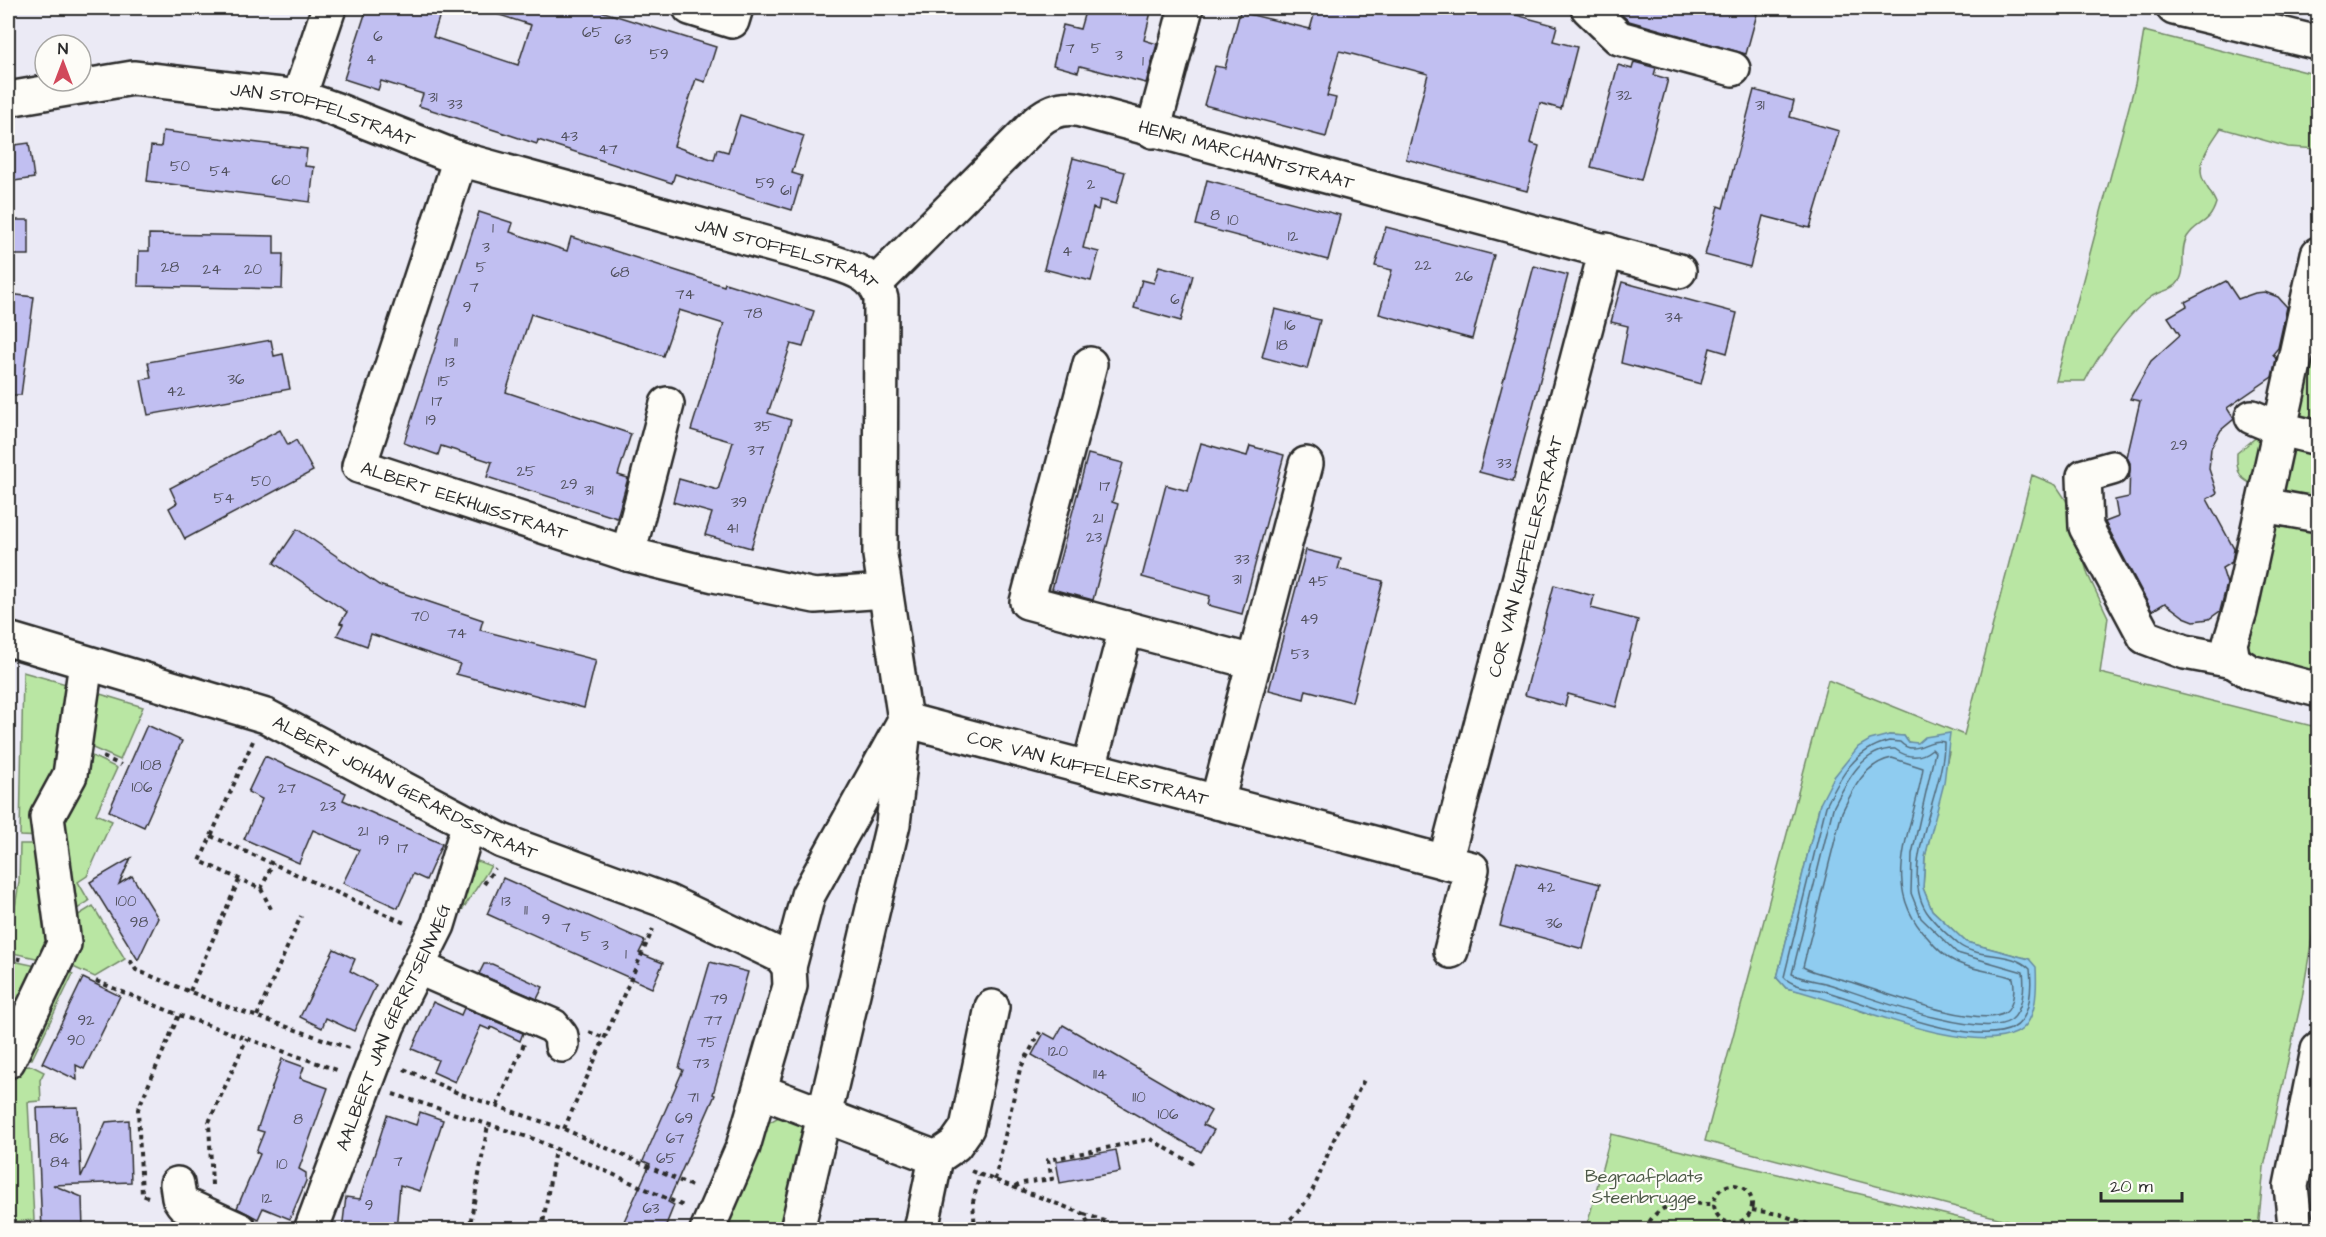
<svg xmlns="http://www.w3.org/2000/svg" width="2326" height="1237" font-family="'Architects Daughter',sans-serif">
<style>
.green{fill:#b9e6a3;stroke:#728867;stroke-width:1.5;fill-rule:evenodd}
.water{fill:#8fccf0;stroke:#678ca1;stroke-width:1.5}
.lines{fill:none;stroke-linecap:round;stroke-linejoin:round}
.shore{stroke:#536b7a;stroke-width:1.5}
.building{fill:#c1bff1;stroke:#2b2b2b;stroke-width:1.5}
.minor-casing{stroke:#2b2b2b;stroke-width:38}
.path{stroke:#2b2b2b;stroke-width:4;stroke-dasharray:4.5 4.5;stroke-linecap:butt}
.minor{stroke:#fdfcf7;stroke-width:33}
.labels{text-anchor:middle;stroke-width:4.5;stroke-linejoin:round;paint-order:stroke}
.number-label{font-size:15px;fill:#50505c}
.street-label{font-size:18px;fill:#2b2b2b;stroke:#fdfcf7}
.park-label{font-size:18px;fill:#4e5a49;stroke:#fdfcf7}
</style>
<rect width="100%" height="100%" fill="#ebeaf5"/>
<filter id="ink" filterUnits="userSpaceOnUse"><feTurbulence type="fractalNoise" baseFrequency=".0167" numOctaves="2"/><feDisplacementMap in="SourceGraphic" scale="12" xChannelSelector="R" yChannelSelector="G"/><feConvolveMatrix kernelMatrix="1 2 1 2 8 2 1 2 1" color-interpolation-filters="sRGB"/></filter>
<g filter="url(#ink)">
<g class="green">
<path d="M2144,31L2318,75V149L2288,147L2221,128C2211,143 2194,164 2204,182C2208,189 2213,196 2216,203C2209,226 2198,220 2187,237C2178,252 2189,272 2176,285C2169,291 2158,292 2151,297C2129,312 2097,357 2085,381H2056L2135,84Z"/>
<path d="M2318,328V421L2298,416Z"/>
<path d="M2259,435H2269L2258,485C2239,482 2236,471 2237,453Z"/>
<path d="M2293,438L2318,443V504L2280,496Z"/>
<path d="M2032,475L2056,485L2066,500L2088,575L2108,617L2100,673L2312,726L2318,723V902L2302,998L2264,1167L2258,1229H2040L1705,1141L1828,680L1964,735ZM1889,735L1904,736L1908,742L1949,752L1925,857L1923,888L1932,910L1966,942L2029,959L1872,1015L1815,994L1786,988L1777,978L1820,804Z"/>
<path d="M2275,517L2318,526V676C2296,670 2254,669 2247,643Z"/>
<path d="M23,672L77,687L44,837L20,836Z"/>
<path d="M87,690L143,707L120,760L79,742Z"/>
<path d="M92,756L117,768L96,814L112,821L87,876L78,882L89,901L74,911L52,818L77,758Z"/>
<path d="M20,844H45L50,961L8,952L19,882Z"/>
<path d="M469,858L491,866L459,915L452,917Z"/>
<path d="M93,906L125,959L95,977L62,962L67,922Z"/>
<path d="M8,960L46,968L8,1049Z"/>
<path d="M58,969L73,974L32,1059H15Z"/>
<path d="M32,1066L44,1072L40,1080L41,1101L28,1102L34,1220L8,1222V1074L11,1067Z"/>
<path d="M782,1115L805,1126L781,1229L721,1230L761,1127Z"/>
<path d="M1611,1134L2006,1229H1586Z"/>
</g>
<path class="water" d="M1950,733L1944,783L1925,857L1923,888L1932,910L1966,942L2029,959L2036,967C2037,987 2038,1023 2016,1033C1966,1057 1840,999 1786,988L1777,978L1820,804L1834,777L1858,747L1870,740L1889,735L1904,736L1908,742L1918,743L1925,737Z"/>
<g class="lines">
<g class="shore">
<path d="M1889,741L1900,742C1915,758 1927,737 1944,742C1945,792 1895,872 1929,915C1937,926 1948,935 1958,944C1978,960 2012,950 2030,969C2032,987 2031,1019 2013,1028C1974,1048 1871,1005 1831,993C1817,988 1793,988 1784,977L1826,806C1841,776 1854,750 1889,741Z"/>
<path d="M1895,749C1907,758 1920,759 1932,749L1935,752L1912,854L1911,893L1921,918L1957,953L2023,972C2025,986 2023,1011 2011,1020C1982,1041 1866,996 1832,985C1820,981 1803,980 1792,974L1833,808C1846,783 1862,748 1895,749Z"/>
<path d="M1892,758L1923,768C1914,829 1877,885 1928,938C1935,947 1945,957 1956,962C1974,971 1995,971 2013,978C2015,988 2014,1007 2005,1013C1977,1029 1878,990 1847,981C1833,976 1815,974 1803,967L1842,812C1853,789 1865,763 1892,758Z"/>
</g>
</g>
<g class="building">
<path d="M367,8H442L433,37L518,65L531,25L490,12V8H591L716,47L705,82L696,79L674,146L714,160L717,149L728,152L740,115L804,136L792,173L802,176L792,210L675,174L672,183L538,140L537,144L510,135L419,106L423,94L381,81L378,90L344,79Z"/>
<path d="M1086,8H1130L1151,12L1144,40L1157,44L1146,83L1080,66L1078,72L1053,65L1063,25L1080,29Z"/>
<path d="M1316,8H1490L1557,26L1553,41L1577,47L1561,109L1540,103L1530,143L1539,146L1527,191L1406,159L1428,74L1344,52L1339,51L1327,96L1336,98L1326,137L1204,105L1215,66L1225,68L1240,12L1310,29Z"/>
<path d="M1614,8H1732L1757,14L1746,54L1629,21Z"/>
<path d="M1634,62L1656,68L1654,75L1668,79L1641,180L1591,167L1618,65L1632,69Z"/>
<path d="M1754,90L1794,101L1790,117L1839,131L1810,228L1763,216L1750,267L1705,255L1718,206L1723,208Z"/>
<path d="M163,131L307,149L305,166L314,167L310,202L147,181L151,146L161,147Z"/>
<path d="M29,143L34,178L8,182V146Z"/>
<path d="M1073,158L1125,172L1116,204L1100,200L1098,210L1093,208L1083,248L1099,252L1091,281L1044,269Z"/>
<path d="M1207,180L1340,215L1328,260L1196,225Z"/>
<path d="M479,212L513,223L510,232L567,251L571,237L724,286L725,283L814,311L803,347L791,344L768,413L791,420L751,548L705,535L712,513L673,502L679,479L718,490L733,442L691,430L724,324L679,310L663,356L531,314L506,392L631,434L618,475L628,478L617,518L487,477L492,462L441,446L438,455L404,443Z"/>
<rect x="8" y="220" width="21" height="35"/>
<path d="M1386,227L1494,255L1472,339L1379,314L1392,270L1375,266Z"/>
<path d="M149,234L274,236V254H283L282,289L138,286L139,251H149Z"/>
<path d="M1159,266L1193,275L1181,321L1134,308L1142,280L1154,283Z"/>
<path d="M1534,266L1568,275L1513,481L1479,472Z"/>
<path d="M2226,281L2238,299L2255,293L2265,292L2278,297L2287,307L2278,348L2273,354L2276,359L2272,377L2227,408L2234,419L2221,430L2211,448L2209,469L2217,493L2207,499L2234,549L2232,562L2222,568L2227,584L2220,611L2209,619L2194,621L2184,617L2165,603L2152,611L2105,522L2118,517L2115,500L2129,497L2130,463L2127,457L2140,401L2130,399L2151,361L2180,335L2168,317L2187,306L2185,302Z"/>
<path d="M1622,282L1737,313L1727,353L1710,348L1701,384L1621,363L1628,326L1611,322Z"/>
<path d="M8,294L34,297L21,395H8Z"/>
<path d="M1275,309L1320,320L1307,369L1262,357Z"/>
<path d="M271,340L274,356L283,354L290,389L148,415L141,380L151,378L148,362Z"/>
<path d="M280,430L288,445L296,440L313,471L185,539L169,508L177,503L170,488Z"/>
<path d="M1201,443L1247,456L1250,446L1284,455L1242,614L1208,605L1210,596L1142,577L1166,485L1188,491Z"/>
<path d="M1088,454L1123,463L1112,502L1118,504L1093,600L1052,589Z"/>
<path d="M297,529L379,585L483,620L480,630L596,660L584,708L456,674L460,664L371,634L367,646L337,635L343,624L340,623L347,612L274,563Z"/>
<path d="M1306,550L1341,559L1338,569L1383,581L1352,702L1306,690L1304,699L1269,690Z"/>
<path d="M1554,585L1594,596L1591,608L1638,620L1616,707L1568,694L1565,706L1525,695Z"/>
<path d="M147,725L182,741L144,827L109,811Z"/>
<path d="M265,756L346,793L343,800L442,844L426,880L413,874L398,908L343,883L359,850L313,830L299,863L244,839L262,799L248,792Z"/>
<path d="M131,858L119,884L132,876L158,918L138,960L90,882Z"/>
<path d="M1517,862L1600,884L1583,949L1500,926Z"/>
<path d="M503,878L645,941L639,953L663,963L652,988L487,914Z"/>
<path d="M334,949L355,959L350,971L376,985L354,1031L326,1018L322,1028L300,1017Z"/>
<path d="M710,962L748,972L713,1094L715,1095L668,1202L674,1205L664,1230H620L650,1164L643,1161L683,1070L679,1068Z"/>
<path d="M484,964H492L543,987L537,999L479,974Z"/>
<path d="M83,978L120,996L84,1069L76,1065L77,1080L42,1063Z"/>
<path d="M433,1002L461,1015L464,1008L523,1033L520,1041L491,1027L490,1030L481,1026L455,1082L433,1072L438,1060L412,1049Z"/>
<path d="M1063,1025L1211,1111L1203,1125L1214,1130L1201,1152L1032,1055L1044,1033L1055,1039Z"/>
<path d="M282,1059L304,1067L300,1078L328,1088L299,1169L306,1173V1181L290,1219L263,1208L258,1219L237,1208L260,1154L256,1152L264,1132L257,1130Z"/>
<path d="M78,1107L81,1177L106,1122L129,1120L131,1182L53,1185L82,1197L83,1230H42L37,1108Z"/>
<path d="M420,1112L443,1120L420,1191L400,1185L396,1230H342L346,1197L360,1199L387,1115L416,1125Z"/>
<path d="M1116,1150L1120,1172L1060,1183L1056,1161Z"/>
</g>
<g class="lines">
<defs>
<g id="minor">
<path d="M690,8L732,21L736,8"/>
<path d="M1588,8L1619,38L1733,69"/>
<path d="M2174,8L2318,43"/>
<path d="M299,97L329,8"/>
<path id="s1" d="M8,99L133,78L299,97L334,109L460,159L823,259C846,267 875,272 881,299L880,555L905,720L808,895L789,967"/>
<path d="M1153,131L1186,8"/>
<path id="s2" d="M460,159L359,466L628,554L714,575L815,596L885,591"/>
<path d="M2318,254L2240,611L2230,643L2233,661L2250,672L2318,690"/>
<path id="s3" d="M875,284L1038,121C1051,110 1065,106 1081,110L1679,271"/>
<path d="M1090,364L1027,602L1253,662"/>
<path d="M2252,417L2281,429L2318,438"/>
<path d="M2112,468L2084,476L2086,527L2145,637L2185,652L2233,661"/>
<path d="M2263,505L2318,515"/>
<path d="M628,554L667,404"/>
<path id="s4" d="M8,639L266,716L502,841L666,901L781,956L789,967L790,986L743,1147L707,1230"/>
<path d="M1089,768L1126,628"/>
<path d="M1217,802L1306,464"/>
<path id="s5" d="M1445,862L1606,250"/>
<path d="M417,967L553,1026L561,1036L562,1045"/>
<path d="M8,1061L64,944L47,817L70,775L86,663"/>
<path d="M760,1091L936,1158L955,1145L967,1128L992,1007"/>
<path d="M177,1184L179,1198L183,1204L240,1230"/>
<path id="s6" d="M311,1230L388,1025L438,925L469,823"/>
<path id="s7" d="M797,1230L893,824L905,720L1472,869L1451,951"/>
<path d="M921,1230L936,1158"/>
<path d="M2298,1230L2295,1225L2291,1186L2318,1050"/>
</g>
</defs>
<use href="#minor" class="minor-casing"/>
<g class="path">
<path d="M253,741L200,861L261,889L271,909"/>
<path d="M103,757L121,765"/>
<path d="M8,772H17"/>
<path d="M211,836L407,924"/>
<path d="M484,884L495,868"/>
<path d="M261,889L273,863"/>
<path d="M8,957L25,960"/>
<path d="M130,960L136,970L223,1005L349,1048"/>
<path d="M96,981L179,1015L340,1071"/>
<path d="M190,991L239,880"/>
<path d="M257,1016L301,916"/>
<path d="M589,1032L605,1038"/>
<path d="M404,1069L458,1093L564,1129L694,1187"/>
<path d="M393,1094L534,1139L686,1207"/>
<path d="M497,1106L524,1044"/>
<path d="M564,1129L653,929"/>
<path d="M971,1171L1084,1214L1091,1230"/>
<path d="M995,1180L1020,1069L1040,1032"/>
<circle cx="1733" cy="1204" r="19"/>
<path d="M212,1185L209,1122L247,1038"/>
<path d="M1015,1187L1022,1183L1052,1179L1048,1160L1150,1139L1195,1165"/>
<path d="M148,1197L142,1195L138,1109L179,1015"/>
<path d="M1752,1210L1779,1214L1824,1230"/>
<path d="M1084,1214L1130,1230"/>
<path d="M8,1226L36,1223"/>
<path d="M469,1230L488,1125"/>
<path d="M542,1230L555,1149"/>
<path d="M975,1230L973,1202L980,1174"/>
<path d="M1276,1230C1314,1206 1318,1174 1335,1137C1345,1117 1355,1097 1365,1078"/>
<path d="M1645,1230C1659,1198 1684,1204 1714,1204"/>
<path d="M1727,1230L1729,1223"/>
</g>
<use href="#minor" class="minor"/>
</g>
</g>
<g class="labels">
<g class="number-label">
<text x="592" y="37">65</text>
<text x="378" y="41">6</text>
<text x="623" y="44">63</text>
<text x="1070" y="53">7</text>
<text x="1096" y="53">5</text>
<text x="659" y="59">59</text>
<text x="1119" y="60">3</text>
<text x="371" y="64">4</text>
<text x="1143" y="66">1</text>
<text x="1624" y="100">32</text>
<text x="433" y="102">31</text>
<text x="455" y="109">33</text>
<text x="1760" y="110">31</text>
<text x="569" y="141">43</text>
<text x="608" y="154">47</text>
<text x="180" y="171">50</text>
<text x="220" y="176">54</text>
<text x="281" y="185">60</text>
<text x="765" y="188">59</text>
<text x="1091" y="189">2</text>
<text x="786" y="195">61</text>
<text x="1215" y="220">8</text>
<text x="1233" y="225">10</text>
<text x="493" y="233">1</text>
<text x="1293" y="241">12</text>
<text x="486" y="252">3</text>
<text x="1067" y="256">4</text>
<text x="1423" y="270">22</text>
<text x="170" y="272">28</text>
<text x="481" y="272">5</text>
<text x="212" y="274">24</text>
<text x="253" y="274">20</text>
<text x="620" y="277">68</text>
<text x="1464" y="281">26</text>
<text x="474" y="292">7</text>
<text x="685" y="299">74</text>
<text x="1175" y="304">6</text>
<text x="467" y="312">9</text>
<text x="753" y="318">78</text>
<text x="1674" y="322">34</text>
<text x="1290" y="330">16</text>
<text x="456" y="347">11</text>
<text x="1282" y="350">18</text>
<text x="450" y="367">13</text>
<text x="236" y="384">36</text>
<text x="444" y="386">15</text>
<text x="176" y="396">42</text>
<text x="437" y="406">17</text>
<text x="431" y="425">19</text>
<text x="763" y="431">35</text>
<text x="2179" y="450">29</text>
<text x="756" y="455">37</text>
<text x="1504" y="468">33</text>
<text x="526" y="476">25</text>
<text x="261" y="486">50</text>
<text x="569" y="489">29</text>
<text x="1105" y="491">17</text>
<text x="589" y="495">31</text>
<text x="224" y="503">54</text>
<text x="739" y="507">39</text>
<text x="1098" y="523">21</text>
<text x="732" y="533">41</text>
<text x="1094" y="542">23</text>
<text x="1242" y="564">33</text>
<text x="1237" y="584">31</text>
<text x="1318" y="586">45</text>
<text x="420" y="621">70</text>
<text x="1309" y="624">49</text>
<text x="457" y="638">74</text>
<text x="1300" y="659">53</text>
<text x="151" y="770">108</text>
<text x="142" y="792">106</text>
<text x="287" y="793">27</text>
<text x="328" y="811">23</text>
<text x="363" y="836">21</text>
<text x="384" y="845">19</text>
<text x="403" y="853">17</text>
<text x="1546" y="892">42</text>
<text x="126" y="906">100</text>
<text x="506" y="906">13</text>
<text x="526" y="915">11</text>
<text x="546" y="924">9</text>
<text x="139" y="927">98</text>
<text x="1554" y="928">36</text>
<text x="566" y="932">7</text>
<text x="586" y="941">5</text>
<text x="605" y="950">3</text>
<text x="626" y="959">1</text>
<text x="719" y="1004">79</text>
<text x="86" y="1025">92</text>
<text x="713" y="1025">77</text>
<text x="76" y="1045">90</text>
<text x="707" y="1047">75</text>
<text x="1058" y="1056">120</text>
<text x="701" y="1068">73</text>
<text x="1100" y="1079">114</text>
<text x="693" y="1102">71</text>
<text x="1139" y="1102">110</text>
<text x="1168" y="1119">106</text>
<text x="684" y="1123">69</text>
<text x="298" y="1124">8</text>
<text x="59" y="1143">86</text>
<text x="675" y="1143">67</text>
<text x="666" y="1163">65</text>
<text x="398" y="1166">7</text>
<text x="60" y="1167">84</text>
<text x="282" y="1169">10</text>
<text x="267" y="1203">12</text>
<text x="369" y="1210">9</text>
<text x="651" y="1213">63</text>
</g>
<g class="street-label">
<text dy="6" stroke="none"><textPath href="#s1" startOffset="321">JAN STOFFELSTRAAT</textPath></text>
<text dy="6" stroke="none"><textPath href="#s3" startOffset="448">HENRI MARCHANTSTRAAT</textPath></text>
<text dy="6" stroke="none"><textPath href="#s1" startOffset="807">JAN STOFFELSTRAAT</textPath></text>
<text dy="6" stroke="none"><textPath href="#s2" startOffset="434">ALBERT EEKHUISSTRAAT</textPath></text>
<text dy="6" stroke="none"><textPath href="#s5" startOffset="316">COR VAN KUFFELERSTRAAT</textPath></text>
<text dy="6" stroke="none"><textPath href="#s7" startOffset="711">COR VAN KUFFELERSTRAAT</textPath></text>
<text dy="6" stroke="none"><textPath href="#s4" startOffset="426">ALBERT JOHAN GERARDSSTRAAT</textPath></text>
<text dy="6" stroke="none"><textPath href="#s6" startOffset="219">AALBERT JAN GERRITSENWEG</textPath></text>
</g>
<g class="park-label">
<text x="1644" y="1182">Begraafplaats<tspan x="1644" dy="21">Steenbrugge</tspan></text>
</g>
</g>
<rect width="2326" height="1237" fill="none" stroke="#fdfcf7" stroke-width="30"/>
<rect x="15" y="15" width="2296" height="1207" fill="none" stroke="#2b2b2b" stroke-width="2" filter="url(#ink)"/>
<g transform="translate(63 63)"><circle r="28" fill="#fdfcf7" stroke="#a9a8a5" stroke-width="1.5"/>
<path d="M0-4.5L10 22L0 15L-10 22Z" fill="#d1495b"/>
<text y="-9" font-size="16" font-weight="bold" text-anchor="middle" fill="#2b2b2b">N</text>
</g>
<path d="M2101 1192v9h81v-9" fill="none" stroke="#2b2b2b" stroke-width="3"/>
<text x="2110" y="1192" font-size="18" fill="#2b2b2b" stroke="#fdfcf7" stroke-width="4.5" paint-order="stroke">20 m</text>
</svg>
